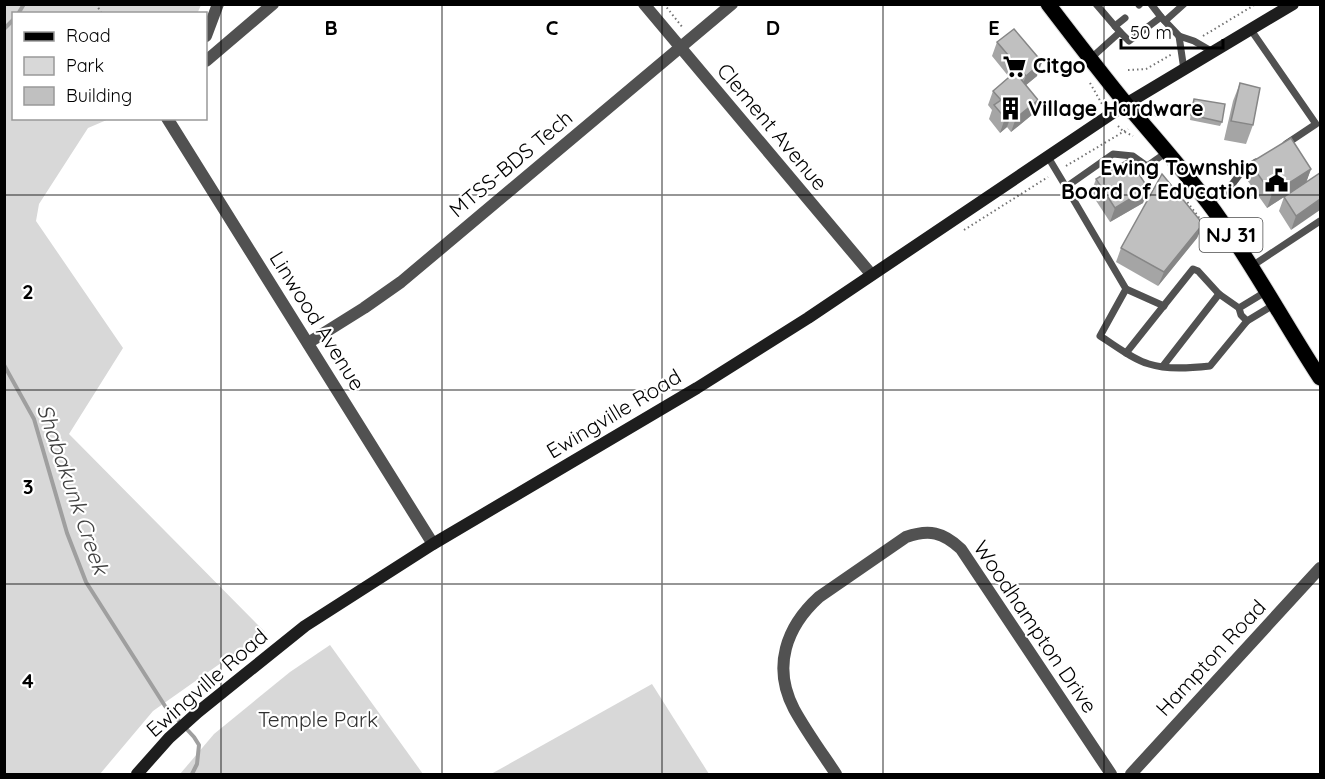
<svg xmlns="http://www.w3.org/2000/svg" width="1325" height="779" font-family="Quicksand,sans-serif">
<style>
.green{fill:#d8d8d8}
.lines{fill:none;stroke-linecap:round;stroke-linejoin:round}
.stream{stroke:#9f9f9f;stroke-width:4}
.primary-casing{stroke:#dbdbdb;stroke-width:17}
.path{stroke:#737373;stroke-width:2;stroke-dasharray:1.5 3;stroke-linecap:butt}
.service{stroke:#515151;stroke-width:7}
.minor{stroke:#515151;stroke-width:12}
.secondary{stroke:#1e1e1e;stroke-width:12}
.primary{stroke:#000;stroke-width:15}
.wall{fill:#a5a5a5}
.shaded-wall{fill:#868686}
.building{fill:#c0c0c0;stroke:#868686;stroke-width:1.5}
.grid{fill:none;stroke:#000;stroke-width:1.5;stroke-opacity:0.55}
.labels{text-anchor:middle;stroke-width:4.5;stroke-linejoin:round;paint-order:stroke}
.shield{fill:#fff;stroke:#4c4c4c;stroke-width:1.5}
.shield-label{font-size:20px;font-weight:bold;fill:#000}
.poi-label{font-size:21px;font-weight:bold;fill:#000;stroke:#fff;text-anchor:start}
.street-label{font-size:21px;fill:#000;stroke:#fff}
.park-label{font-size:21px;fill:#2f2f2f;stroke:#fff}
.water-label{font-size:22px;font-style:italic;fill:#404040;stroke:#fff}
.grid-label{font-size:20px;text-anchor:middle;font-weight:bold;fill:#000;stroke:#fff;stroke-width:4.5;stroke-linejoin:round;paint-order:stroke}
</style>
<rect width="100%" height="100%" fill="#fff"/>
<g class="green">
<path d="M5,4L201,5L197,14H14V118L109,119L88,128L39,204L36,221L123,348L69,434L265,632L153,711L100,774H5Z"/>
<path d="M330,645L423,774H180L214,734L290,672Z"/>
<path d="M652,684L709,774H491Z"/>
</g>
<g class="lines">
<g class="stream">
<path d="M18,14L24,4"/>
<path d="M4,29L14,19"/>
<path d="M4,365L34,419L67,533L86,582L165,706L194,737L199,745L197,764L192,774"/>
</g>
<defs>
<path id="primary" d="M1048,4C1074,38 1100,72 1127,105C1159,143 1192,179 1220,219C1256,270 1286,326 1320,378"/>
</defs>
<use href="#primary" class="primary-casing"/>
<g class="path">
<path d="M96,4L102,14"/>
<path d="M664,4L683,28"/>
<path d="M1203,36L1256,4"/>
<path d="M1128,70L1146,69L1172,54"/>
<path d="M1090,83L1102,104"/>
<path d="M1155,116L1170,110"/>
<path d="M1118,126L1123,131L1133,136"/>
<path d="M1066,166L1128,129"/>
<path d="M1182,195L1213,236"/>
<path d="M964,230L1048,177"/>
</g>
<g class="service">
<path d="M1096,4L1120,32"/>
<path d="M1139,5L1140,4"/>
<path d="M1161,17L1179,36L1194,41L1213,52"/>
<path d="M1165,21L1184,4"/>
<path d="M1115,26L1125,18"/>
<path d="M1251,30L1316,124L1286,144"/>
<path d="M1179,36L1184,70"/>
<path d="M1090,59L1120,32L1129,41L1161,17L1151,4"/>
<path d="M1048,157L1066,187L1113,154L1133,156L1147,166L1167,152"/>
<path d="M1066,187L1126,289L1100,336C1116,346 1132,359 1149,364C1167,370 1191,368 1210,366L1247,321L1275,304"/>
<path d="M1208,204L1230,187L1243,170L1256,162"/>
<path d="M1252,266L1320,221"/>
<path d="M1126,289L1164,306"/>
<path d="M1239,308L1267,291"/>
<path d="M1126,353L1193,269L1198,271L1219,294L1239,308L1241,315L1247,321"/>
<path d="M1163,366L1219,294"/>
</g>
<g class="minor">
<path d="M644,4L871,274"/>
<path d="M206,36L218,4"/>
<path d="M206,61L273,4"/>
<path d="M167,118L433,544"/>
<path d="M308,343L364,308L401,282L732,4"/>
<path d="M836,774C822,753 806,731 794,709C772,667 786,627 819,597L906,537C929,529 943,532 961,549L1111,774"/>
<path d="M1131,774L1320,568"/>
</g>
<path class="secondary" d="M137,774L169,738L198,712L305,626L433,544L697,388L808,318L1126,104L1293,4"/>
<use href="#primary" class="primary"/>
</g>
<g class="wall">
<path d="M997,42L1037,76L1026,85L1033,114L1011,132L1007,127L1000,133L989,119L992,110L988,105L993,91L1009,77L992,56Z"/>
<path d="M1240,83L1253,125L1246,144L1224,140L1233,101Z"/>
<path d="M1194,99L1222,122L1220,126L1190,120L1192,104Z"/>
<path d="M1250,163L1311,169L1306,182L1320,173L1291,230L1279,211L1284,197L1298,188L1267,208L1245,177Z"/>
<path d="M1096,179L1148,188L1143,203L1110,222L1091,193Z"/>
<path d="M1203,224L1197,238L1158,286L1116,262L1121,248Z"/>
</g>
<g class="shaded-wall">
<path d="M1042,62L1037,76L1020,90L1026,76Z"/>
<path d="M1038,100L1033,114L1011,132L1016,118Z"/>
<path d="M1012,113L1007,127L1000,133L1005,118Z"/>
<path d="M1311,169L1306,183L1267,208L1272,194Z"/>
<path d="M1148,188L1143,203L1110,222L1115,208Z"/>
<path d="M1320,199V210L1291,230L1296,216Z"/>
<path d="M1203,224L1197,238L1158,286L1164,272Z"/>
</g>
<g class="building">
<path d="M1014,29L1042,62L1026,76L997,42Z"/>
<path d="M1015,72L1038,100L1016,118L1012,113L1005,118L994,105L1001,100L993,91Z"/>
<path d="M1240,83L1260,88L1253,125L1231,121Z"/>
<path d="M1194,99L1225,104L1222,122L1191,115Z"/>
<path d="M1291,138L1311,169L1272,194L1250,163Z"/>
<path d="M1129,159L1148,188L1115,208L1096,179Z"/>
<path d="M1320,173V199L1296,216L1284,197Z"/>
<path d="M1162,174L1203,224L1164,272L1121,248Z"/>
</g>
<path class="grid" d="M221,4V774M442,4V774M662,4V774M883,4V774M1104,4V774M4,195H1320M4,390H1320M4,584H1320"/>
<defs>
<symbol id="supermarket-bare" viewBox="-9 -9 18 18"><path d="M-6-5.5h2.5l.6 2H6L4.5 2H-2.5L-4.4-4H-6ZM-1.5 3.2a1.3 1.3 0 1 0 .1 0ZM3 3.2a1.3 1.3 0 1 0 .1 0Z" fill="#000" stroke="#fff" stroke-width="2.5" paint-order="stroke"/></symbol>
<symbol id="building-bare" viewBox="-9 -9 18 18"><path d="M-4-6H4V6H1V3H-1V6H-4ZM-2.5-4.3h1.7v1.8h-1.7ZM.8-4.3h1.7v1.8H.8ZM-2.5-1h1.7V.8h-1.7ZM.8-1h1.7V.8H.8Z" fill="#000" stroke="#fff" stroke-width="2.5" paint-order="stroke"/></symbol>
<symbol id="civic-bare" viewBox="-9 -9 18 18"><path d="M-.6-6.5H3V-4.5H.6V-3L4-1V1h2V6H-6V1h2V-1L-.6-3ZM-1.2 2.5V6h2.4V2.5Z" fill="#000" stroke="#fff" stroke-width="2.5" paint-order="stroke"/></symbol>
</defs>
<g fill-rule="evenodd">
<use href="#supermarket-bare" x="998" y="50" width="33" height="33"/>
<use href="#building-bare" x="994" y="92" width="33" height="33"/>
<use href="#civic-bare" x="1260" y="164" width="33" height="33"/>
</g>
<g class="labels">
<rect class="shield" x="1199.5" y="218" width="63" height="34" rx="4.5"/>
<g class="shield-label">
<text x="1231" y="242">NJ 31</text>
</g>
<g class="poi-label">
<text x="1033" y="73">Citgo</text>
<text x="1028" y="116">Village Hardware</text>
<text x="1258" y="175" text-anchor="end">Ewing Township<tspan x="1258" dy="24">Board of Education</tspan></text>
</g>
<g class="street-label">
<text transform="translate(772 127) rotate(50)" y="7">Clement Avenue</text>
<text transform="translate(511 164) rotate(-40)" y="7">MTSS-BDS Tech</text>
<text transform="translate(317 321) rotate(58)" y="7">Linwood Avenue</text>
<text transform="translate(614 414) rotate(-31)" y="7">Ewingville Road</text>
<text transform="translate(1035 627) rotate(56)" y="7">Woodhampton Drive</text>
<text transform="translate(1211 658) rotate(-47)" y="7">Hampton Road</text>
<text transform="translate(207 683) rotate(-41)" y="7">Ewingville Road</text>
</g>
<g class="park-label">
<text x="318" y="727">Temple Park</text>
</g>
<g class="water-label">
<text transform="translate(73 489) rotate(71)" y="8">Shabakunk Creek</text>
</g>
</g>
<g class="grid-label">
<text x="331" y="35">B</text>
<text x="552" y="35">C</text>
<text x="773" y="35">D</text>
<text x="994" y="35">E</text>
<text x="28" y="299">2</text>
<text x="28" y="494">3</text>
<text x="28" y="688">4</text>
</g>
<rect width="1325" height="779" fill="none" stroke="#000000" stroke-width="12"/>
<rect x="12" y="12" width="195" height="108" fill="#ffffff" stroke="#999999" stroke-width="1.5"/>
<rect x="24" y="32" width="30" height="9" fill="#000000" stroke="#999999" stroke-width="1.5"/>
<text x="66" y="42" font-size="18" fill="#000000">Road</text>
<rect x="24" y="57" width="30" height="18" fill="#d8d8d8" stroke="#999999" stroke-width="1.5"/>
<text x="66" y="72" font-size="18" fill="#000000">Park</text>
<rect x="24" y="87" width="30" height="18" fill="#c0c0c0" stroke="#999999" stroke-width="1.5"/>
<text x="66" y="102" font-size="18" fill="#000000">Building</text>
<path d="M1121 39v9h102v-9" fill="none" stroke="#000000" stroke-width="3"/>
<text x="1130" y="39" font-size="18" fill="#000000" stroke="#ffffff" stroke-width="4.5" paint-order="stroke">50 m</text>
</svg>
